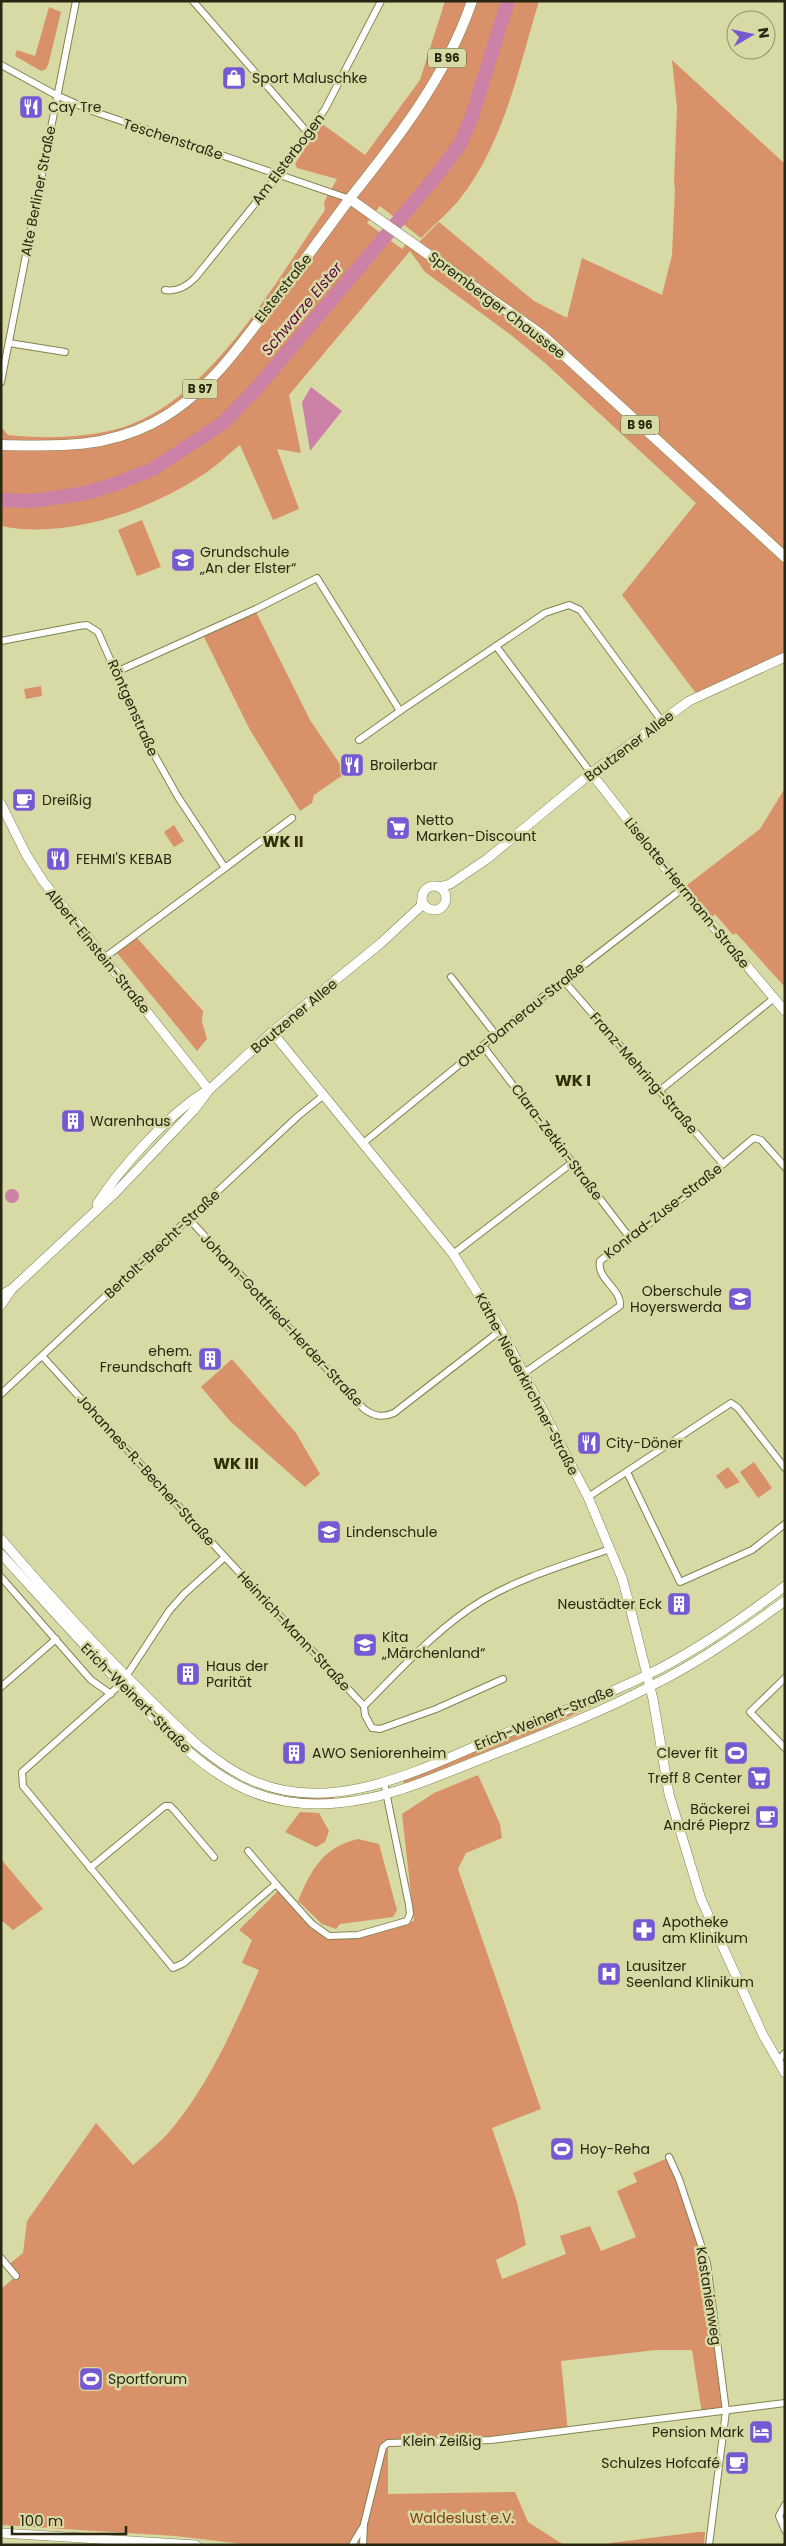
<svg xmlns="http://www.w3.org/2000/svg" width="786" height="2546" font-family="Poppins,sans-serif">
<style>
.green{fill:#d99169}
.water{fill:#cc81a6}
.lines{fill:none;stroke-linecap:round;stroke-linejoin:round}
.river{stroke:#cc81a6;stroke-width:14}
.street-casing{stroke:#828351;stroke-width:8}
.secondary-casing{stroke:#828351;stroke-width:10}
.primary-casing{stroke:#828351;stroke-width:11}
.street{stroke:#fff;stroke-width:6}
.secondary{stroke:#fff;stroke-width:9}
.primary{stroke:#fff;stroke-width:10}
.labels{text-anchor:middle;stroke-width:5;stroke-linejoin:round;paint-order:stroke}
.shield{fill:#d8daa5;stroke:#5c5d3e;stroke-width:1}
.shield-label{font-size:12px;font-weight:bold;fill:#272712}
.poi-label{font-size:14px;fill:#272712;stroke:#d8daa5;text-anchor:start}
.street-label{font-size:14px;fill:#272712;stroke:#d8daa5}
.park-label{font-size:14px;fill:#7e3c0f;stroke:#d8daa5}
.water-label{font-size:15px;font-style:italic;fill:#5f013d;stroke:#d8daa5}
.quarter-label{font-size:16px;font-weight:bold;fill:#2f2f08;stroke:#d8daa5}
</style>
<rect width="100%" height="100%" fill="#d8daa5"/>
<g class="green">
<path d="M445,1H471C441,77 401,136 350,199L337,194L349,200L225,363L350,200L366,210L351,199C401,138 445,75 472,1H539C519,67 504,144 459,200C448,213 434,225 421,238L380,206L367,223L402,249L409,240L541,336L785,559V656L739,675L698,696L622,595L696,503L545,363L511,335L425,272L410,251L289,395L301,453L277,449L299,509L273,520L240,445C228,454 217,466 204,474C150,510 67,540 1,526V427L8,435C45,439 88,438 124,427C210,399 276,281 325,210L324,202L337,179L297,168L295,164L321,123L365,155L420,80Z"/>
<path d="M49,7L61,12L49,62L46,69L41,71L15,56L17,50L35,56Z"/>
<path d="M672,60L785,164V556L580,366L417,244L439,222L534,301L567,318L582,258L662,295L672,255L675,189L674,182L677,108Z"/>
<path d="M142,520L161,567L137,576L118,530Z"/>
<path d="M255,610L310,720L346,773L314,795L312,803L300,811L250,730L202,633Z"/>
<path d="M41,686L42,696L26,699L24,689Z"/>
<path d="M785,788V987L736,933L733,935L715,914L708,920L682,889L760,829Z"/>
<path d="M174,825L184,841L174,847L164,832Z"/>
<path d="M136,937L203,1011L202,1022L207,1039L197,1051L117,953Z"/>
<path d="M232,1359L296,1433L320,1474L305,1487L230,1421L201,1387Z"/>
<path d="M754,1462L772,1488L758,1498L740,1472Z"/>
<path d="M728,1467L740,1482L726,1489L716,1476Z"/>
<path d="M138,1694L199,1753L238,1777L334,1796V1799C245,1804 195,1753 137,1695Z"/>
<path d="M602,1699L603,1701L545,1728L405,1784L403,1781Z"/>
<path d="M478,1775L500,1824L502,1838L466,1853L458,1869L541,2109L492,2128L517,2202L526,2245L496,2260L502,2279L566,2254L560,2236L590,2226L601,2251L636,2237L617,2191L637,2182L633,2173L668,2158L707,2263L726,2411L702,2414L692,2350H656L561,2361L568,2432L491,2440L388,2443V2494L515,2492L528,2522L564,2545H367L365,2524L349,2545H251L175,2536L1,2525V2289L16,2276L7,2266L23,2253L27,2221L96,2123L133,2165C145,2154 159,2144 170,2131C209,2085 235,2025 259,1970L242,1963L252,1940L239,1930L280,1889C295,1907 317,1935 341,1937L414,1921L402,1814L434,1793Z"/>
<path d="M300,1812L319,1813L329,1831L325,1842L316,1847L285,1832Z"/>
<path d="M358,1839L379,1844L397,1910L393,1917L340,1924L336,1929L322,1924L298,1901C311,1870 323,1847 358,1839Z"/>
<path d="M1,1859L43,1909L13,1930L1,1920Z"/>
<path d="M698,2532H705L704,2545H610V2543Z"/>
</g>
<g class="water">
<path d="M311,387L342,411L310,451L302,402Z"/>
<circle cx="12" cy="1196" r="7"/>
</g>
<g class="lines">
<path class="river" d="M1,500L33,501L86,493L118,483L153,469L223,423L257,388L437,175L460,144L472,116L508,1"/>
<defs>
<g id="street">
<path d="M193,1L308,133"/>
<path d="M1,65L56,95L95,112L350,199"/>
<path d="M165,290C177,292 187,286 195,278L279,174L325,109L381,1"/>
<path d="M9,343L65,352"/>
<path d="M1,382L76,1"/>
<path d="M1,641L79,626L87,625L98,632L146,740L178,797L225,868L292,818"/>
<path d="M496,646L591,773"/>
<path d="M116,672L256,609L317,578L400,711L545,613L569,605L580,610L661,720"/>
<path d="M359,740L400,711"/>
<path d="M104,958L225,868"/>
<path d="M451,977L496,1035"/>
<path d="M564,981L723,1164"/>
<path d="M483,1046L630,1238"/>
<path d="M659,1091L773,999"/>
<path d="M362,1144L536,1002L682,889"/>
<path d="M189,1219L364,1409C374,1416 382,1418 394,1413L501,1330"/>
<path d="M453,1254L573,1162"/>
<path d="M43,1357L225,1557L184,1594L169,1611L121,1684L22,1772L23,1786L173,1968L184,1963L276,1884L312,1924L329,1936L358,1935L407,1921L410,1914L409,1905L384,1782"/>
<path d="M524,1373L620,1306C622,1289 596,1279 600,1261L696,1187L750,1141L754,1138L761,1140L785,1167"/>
<path d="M1,1394L297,1117L324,1095"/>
<path d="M627,1472L680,1582L752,1550L785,1524"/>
<path d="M588,1497L731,1403L738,1408L785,1468"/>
<path d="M225,1557L364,1706L365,1715L372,1728L380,1729L436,1709L503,1679"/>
<path d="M1,1577L91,1680L111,1694"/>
<path d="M785,1678L750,1712L785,1748"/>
<path d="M1,1687L56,1639"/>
<path d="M364,1706C401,1669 438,1627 483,1600C522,1577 568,1564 610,1549"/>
<path d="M248,1851L276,1884"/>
<path d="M90,1868L165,1806H170L175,1811L214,1857"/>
<path d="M777,2061L785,2053"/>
<path d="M669,2157L679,2179L707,2263L726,2411L709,2545"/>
<path d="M1,2258L16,2276"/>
<path d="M785,2505L779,2516L785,2530"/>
<path d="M352,2545L364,2525"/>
<path d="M363,2545L364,2524L383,2447L388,2443L491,2440L785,2403"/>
</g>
<g id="secondary">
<path d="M591,773L682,889L785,1011"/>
<path d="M1,804L27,856L43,881L209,1090"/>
<circle cx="434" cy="898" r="12"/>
<path d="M439,887L450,884L487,859L591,773L689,701L785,657"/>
<path d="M272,1032L453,1254L501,1330L588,1497L622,1578L629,1603L653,1699L669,1794L701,1899L763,2035L785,2073"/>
<path d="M97,1204C120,1168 167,1116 203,1093"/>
<path d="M1,1295L12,1289L115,1193L194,1110L209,1090L272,1032L381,943L421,906L422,900"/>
<path d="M1,1305L12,1289"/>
<path d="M1,1539C48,1594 96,1647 147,1697C179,1728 209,1760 249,1779C334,1819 426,1766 504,1734C552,1715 601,1698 647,1675C696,1651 742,1619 785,1586"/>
<path d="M1,1554C45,1602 89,1651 134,1698C166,1731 197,1764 237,1785C267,1801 303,1806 337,1803C388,1799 432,1778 479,1760C537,1737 595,1715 651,1686C698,1663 742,1632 785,1601"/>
<path d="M1,2533L196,2545"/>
</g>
<g id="primary">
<path d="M350,199L542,335L785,557"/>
<path d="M1,445C56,446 102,449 153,423C216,391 254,324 297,270C315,246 333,221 351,197C399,137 447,75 472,1"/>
</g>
</defs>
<use href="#street" class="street-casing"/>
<use href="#secondary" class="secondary-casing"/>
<use href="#primary" class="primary-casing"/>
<use href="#street" class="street"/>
<use href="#secondary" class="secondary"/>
<use href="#primary" class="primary"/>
</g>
<defs>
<symbol id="shop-square" viewBox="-11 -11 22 22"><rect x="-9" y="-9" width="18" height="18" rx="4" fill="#7459d3" stroke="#d8daa5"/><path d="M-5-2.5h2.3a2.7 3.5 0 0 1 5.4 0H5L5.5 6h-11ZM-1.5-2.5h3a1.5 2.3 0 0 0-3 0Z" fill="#fff"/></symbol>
<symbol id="restaurant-square" viewBox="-11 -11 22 22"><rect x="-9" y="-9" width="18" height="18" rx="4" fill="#7459d3" stroke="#d8daa5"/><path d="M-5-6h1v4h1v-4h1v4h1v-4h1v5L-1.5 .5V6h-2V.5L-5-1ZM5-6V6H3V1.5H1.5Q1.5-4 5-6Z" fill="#fff"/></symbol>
<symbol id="school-square" viewBox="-11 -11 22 22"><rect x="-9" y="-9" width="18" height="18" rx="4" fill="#7459d3" stroke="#d8daa5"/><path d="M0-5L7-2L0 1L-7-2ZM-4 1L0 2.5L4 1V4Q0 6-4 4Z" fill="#fff"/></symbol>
<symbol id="cafe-square" viewBox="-11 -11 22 22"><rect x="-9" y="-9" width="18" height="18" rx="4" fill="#7459d3" stroke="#d8daa5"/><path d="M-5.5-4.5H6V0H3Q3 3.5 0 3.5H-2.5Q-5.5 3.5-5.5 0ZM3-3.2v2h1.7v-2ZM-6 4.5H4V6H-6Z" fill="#fff"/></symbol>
<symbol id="supermarket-square" viewBox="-11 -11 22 22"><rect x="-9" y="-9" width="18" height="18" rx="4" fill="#7459d3" stroke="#d8daa5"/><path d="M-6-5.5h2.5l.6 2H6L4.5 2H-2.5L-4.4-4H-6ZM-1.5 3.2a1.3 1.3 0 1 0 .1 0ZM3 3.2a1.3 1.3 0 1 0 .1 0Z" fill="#fff"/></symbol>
<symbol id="building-square" viewBox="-11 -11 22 22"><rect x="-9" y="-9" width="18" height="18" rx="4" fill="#7459d3" stroke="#d8daa5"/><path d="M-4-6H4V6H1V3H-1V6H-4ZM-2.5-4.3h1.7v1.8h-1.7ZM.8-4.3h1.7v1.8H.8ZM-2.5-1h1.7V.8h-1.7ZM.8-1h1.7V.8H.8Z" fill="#fff"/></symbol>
<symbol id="stadium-square" viewBox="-11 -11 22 22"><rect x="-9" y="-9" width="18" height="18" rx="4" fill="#7459d3" stroke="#d8daa5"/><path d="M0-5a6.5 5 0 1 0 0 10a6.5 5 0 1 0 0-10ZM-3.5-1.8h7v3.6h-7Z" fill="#fff"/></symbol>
<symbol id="pharmacy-square" viewBox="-11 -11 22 22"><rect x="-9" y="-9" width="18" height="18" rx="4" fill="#7459d3" stroke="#d8daa5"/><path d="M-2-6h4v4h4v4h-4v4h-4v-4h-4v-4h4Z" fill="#fff"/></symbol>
<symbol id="hospital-square" viewBox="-11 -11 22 22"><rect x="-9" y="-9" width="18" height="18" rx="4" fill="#7459d3" stroke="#d8daa5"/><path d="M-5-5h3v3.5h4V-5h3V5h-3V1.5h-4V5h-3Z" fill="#fff"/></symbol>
<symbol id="hotel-square" viewBox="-11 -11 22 22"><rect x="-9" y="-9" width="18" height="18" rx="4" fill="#7459d3" stroke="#d8daa5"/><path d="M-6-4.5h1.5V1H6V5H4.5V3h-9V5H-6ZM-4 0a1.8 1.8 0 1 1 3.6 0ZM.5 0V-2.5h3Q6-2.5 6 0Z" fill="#fff"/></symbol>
</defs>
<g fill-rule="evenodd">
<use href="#shop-square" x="220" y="64" width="28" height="28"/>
<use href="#restaurant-square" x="17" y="93" width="28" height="28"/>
<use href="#school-square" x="169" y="546" width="28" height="28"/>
<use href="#restaurant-square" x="338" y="751" width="28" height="28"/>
<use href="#cafe-square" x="10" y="786" width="28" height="28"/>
<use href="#supermarket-square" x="384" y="814" width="28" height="28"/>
<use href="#restaurant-square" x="44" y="845" width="28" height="28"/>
<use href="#building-square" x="59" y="1107" width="28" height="28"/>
<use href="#school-square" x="726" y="1285" width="28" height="28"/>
<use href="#building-square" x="196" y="1345" width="28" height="28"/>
<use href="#restaurant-square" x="575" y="1429" width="28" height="28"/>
<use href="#school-square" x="315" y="1518" width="28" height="28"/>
<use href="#building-square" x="665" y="1590" width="28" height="28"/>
<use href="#school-square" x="351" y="1631" width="28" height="28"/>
<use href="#building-square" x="174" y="1660" width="28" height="28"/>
<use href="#building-square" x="280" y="1739" width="28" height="28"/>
<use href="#stadium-square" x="722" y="1739" width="28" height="28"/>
<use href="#supermarket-square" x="745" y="1764" width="28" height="28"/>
<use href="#cafe-square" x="753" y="1803" width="28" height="28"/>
<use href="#pharmacy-square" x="630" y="1916" width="28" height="28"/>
<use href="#hospital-square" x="595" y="1960" width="28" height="28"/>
<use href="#stadium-square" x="548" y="2135" width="28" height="28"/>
<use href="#stadium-square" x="77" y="2365" width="28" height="28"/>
<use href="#hotel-square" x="747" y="2418" width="28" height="28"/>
<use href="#cafe-square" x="723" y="2449" width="28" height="28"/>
</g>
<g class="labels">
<g class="shield">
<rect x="428" y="48.5" width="38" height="19" rx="4"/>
<rect x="182.5" y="379.5" width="35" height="19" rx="4"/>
<rect x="621" y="415.5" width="38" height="19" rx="4"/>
</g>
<g class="shield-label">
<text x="447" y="62">B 96</text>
<text x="200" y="393">B 97</text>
<text x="640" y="429">B 96</text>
</g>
<g class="poi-label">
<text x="252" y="83">Sport Maluschke</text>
<text x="48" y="112">Cay Tre</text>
<text x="200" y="557">Grundschule<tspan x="200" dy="16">„An der Elster“</tspan></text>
<text x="370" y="770">Broilerbar</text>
<text x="42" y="805">Dreißig</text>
<text x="416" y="825">Netto<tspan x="416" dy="16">Marken-Discount</tspan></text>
<text x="76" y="864">FEHMI'S KEBAB</text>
<text x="90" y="1126">Warenhaus</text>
<text x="722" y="1296" text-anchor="end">Oberschule<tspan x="722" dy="16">Hoyerswerda</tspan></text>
<text x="192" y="1356" text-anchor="end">ehem.<tspan x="192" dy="16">Freundschaft</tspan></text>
<text x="606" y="1448">City-Döner</text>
<text x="346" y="1537">Lindenschule</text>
<text x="662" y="1609" text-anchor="end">Neustädter Eck</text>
<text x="382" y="1642">Kita<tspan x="382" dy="16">„Märchenland“</tspan></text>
<text x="206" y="1671">Haus der<tspan x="206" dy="16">Parität</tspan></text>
<text x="312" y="1758">AWO Seniorenheim</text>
<text x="718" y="1758" text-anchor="end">Clever fit</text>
<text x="742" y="1783" text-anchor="end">Treff 8 Center</text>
<text x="750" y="1814" text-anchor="end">Bäckerei<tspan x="750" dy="16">André Pieprz</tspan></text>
<text x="662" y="1927">Apotheke<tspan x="662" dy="16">am Klinikum</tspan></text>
<text x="626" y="1971">Lausitzer<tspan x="626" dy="16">Seenland Klinikum</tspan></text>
<text x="580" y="2154">Hoy-Reha</text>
<text x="108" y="2384">Sportforum</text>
<text x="744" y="2437" text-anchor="end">Pension Mark</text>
<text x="720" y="2468" text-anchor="end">Schulzes Hofcafé</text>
</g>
<g class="street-label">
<text transform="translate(173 139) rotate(18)" y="5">Teschenstraße</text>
<text transform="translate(288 159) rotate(-53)" y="5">Am Elsterbogen</text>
<text transform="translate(38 191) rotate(-79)" y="5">Alte Berliner Straße</text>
<text transform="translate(283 288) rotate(-52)" y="5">Elsterstraße</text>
<text transform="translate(497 305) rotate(37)" y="5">Spremberger Chaussee</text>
<text transform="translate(133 708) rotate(66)" y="5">Röntgenstraße</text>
<text transform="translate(629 746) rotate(-37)" y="5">Bautzener Allee</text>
<text transform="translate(687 893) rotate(51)" y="5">Liselotte-Herrmann-Straße</text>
<text transform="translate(98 951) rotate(51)" y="5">Albert-Einstein-Straße</text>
<text transform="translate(521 1015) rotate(-39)" y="5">Otto-Damerau-Straße</text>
<text transform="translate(294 1016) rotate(-40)" y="5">Bautzener Allee</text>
<text transform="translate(644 1073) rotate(49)" y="5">Franz-Mehring-Straße</text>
<text transform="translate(557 1142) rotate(53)" y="5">Clara-Zetkin-Straße</text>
<text transform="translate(663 1211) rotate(-38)" y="5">Konrad-Zuse-Straße</text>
<text transform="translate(162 1244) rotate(-43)" y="5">Bertolt-Brecht-Straße</text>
<text transform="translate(282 1320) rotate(47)" y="5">Johann-Gottfried-Herder-Straße</text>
<text transform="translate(527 1384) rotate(62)" y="5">Käthe-Niederkirchner-Straße</text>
<text transform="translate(146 1470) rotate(48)" y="5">Johannes-R.-Becher-Straße</text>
<text transform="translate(294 1631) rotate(47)" y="5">Heinrich-Mann-Straße</text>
<text transform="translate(136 1698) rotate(45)" y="5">Erich-Weinert-Straße</text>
<text transform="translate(544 1718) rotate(-22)" y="5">Erich-Weinert-Straße</text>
<text transform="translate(709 2296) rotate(81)" y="5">Kastanienweg</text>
<text x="442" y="2446">Klein Zeißig</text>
</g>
<g class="park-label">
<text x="462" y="2523">Waldeslust e.V.</text>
</g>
<g class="water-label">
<text transform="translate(302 309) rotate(-50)" y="5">Schwarze Elster</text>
</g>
<g class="quarter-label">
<text x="283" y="847">WK II</text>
<text x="573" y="1086">WK I</text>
<text x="236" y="1469">WK III</text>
</g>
</g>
<rect width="786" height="2546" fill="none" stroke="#272712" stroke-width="5"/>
<g transform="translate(751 35) rotate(81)"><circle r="24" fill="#d8daa5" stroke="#91926a"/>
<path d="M0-4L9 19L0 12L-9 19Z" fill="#7459d3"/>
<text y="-8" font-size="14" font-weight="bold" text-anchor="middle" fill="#272712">N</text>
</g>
<path d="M12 2526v8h114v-8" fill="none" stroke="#272712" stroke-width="2.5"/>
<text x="20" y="2526" font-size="15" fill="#272712" stroke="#d8daa5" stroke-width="4" paint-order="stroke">100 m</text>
</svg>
